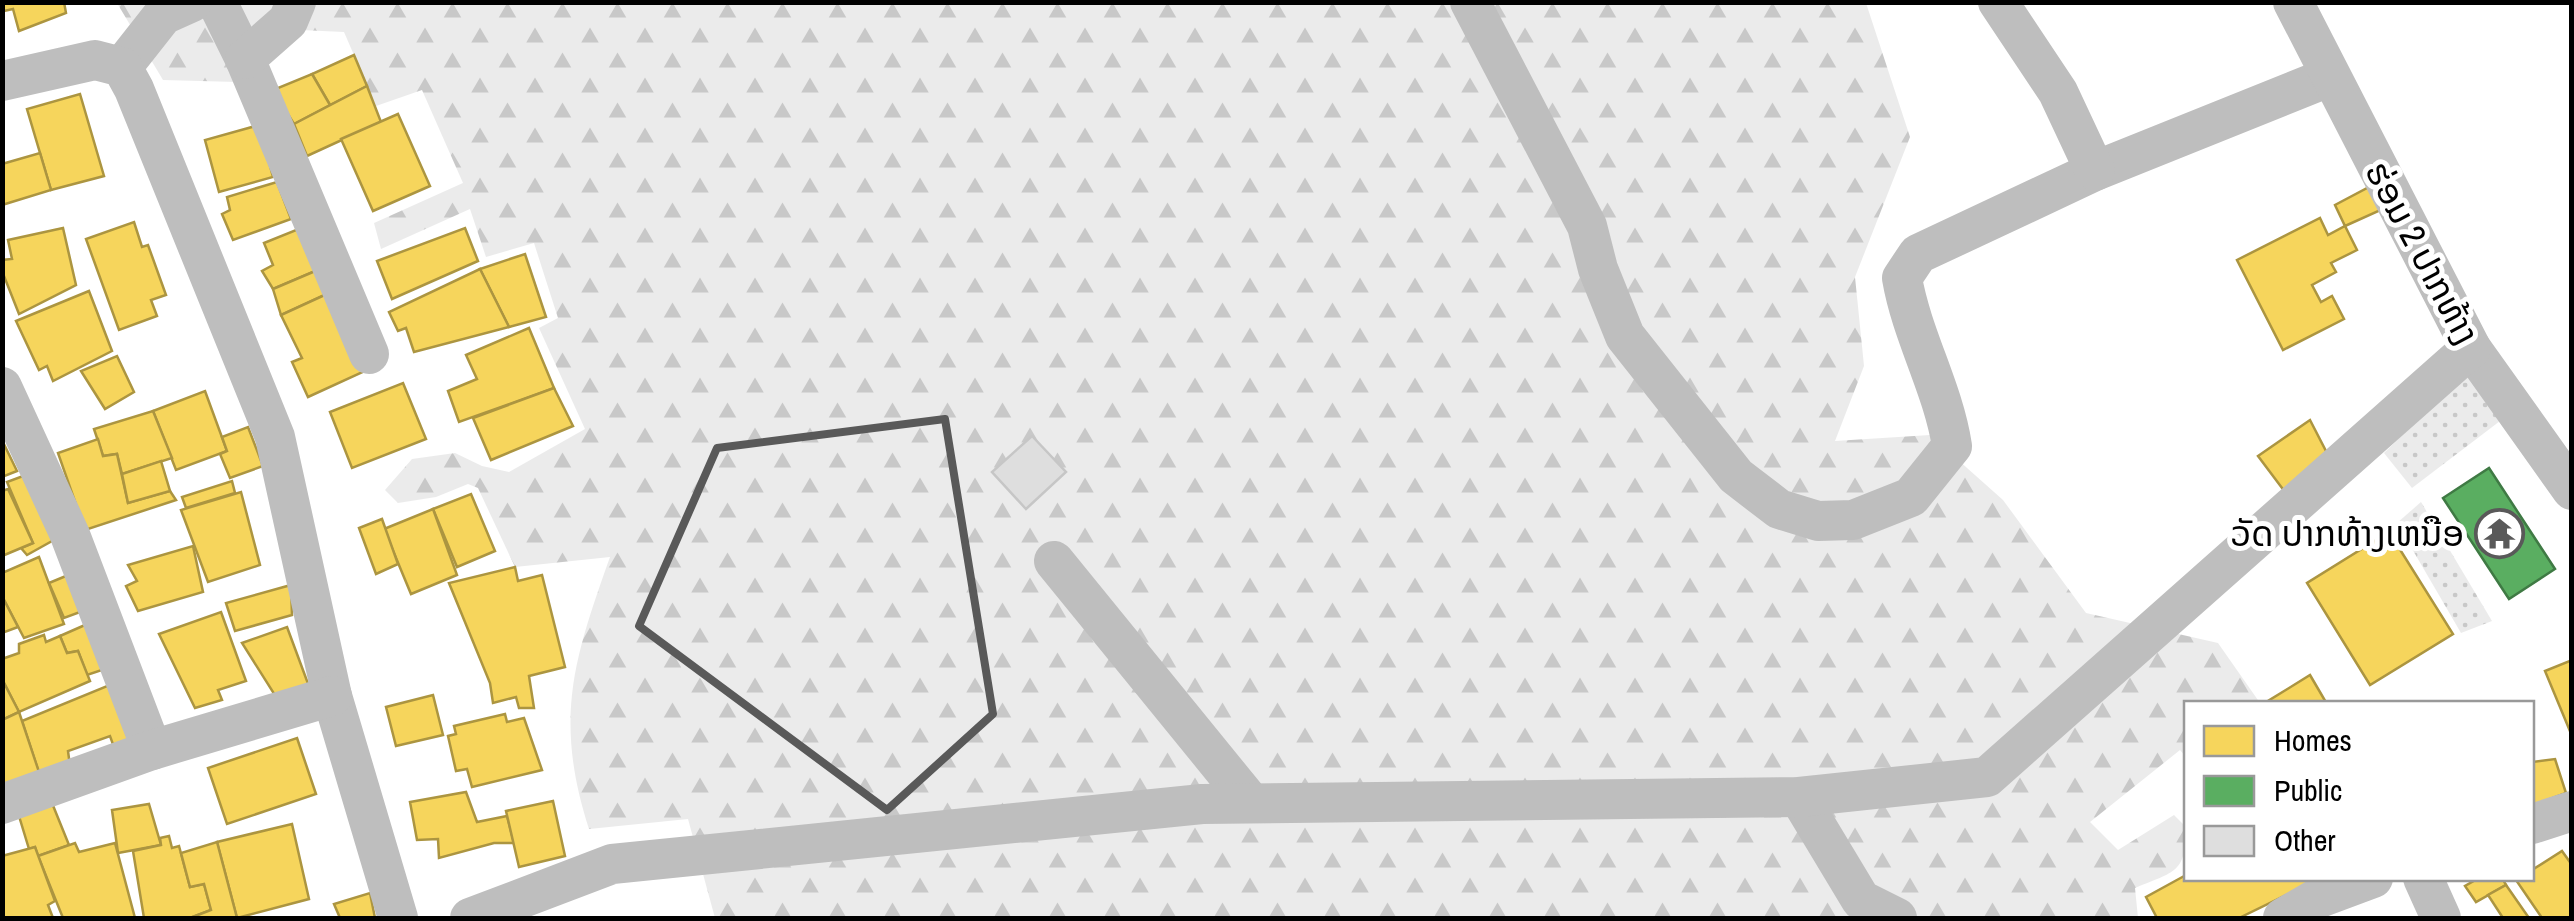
<svg xmlns="http://www.w3.org/2000/svg" width="2574" height="921" font-family="'Archivo Narrow','Noto Sans Lao',sans-serif">
<style>
.grass{fill:url(#grass-dots)}
.forest{fill:url(#forest-firs)}
.homes{fill:#f6d55c;stroke:#ac9540;stroke-width:2.5}
.public{fill:#5aae61;stroke:#3f7a44;stroke-width:2.5}
.building{fill:#dedede;stroke:#c6c6c6;stroke-width:2.5}
.lines{fill:none;stroke-linecap:round;stroke-linejoin:round}
.street{stroke:#bebebe;stroke-width:40}
.marked{fill:none;stroke:#595959;stroke-width:8;stroke-linejoin:round}
.labels{text-anchor:middle;stroke-width:10;stroke-linejoin:round;paint-order:stroke}
.street-label{font-size:35px;fill:#000;stroke:#fff}
.poi-label{font-size:35px;fill:#000;stroke:#fff;text-anchor:end}
</style>
<defs>
<pattern id="grass-dots" width="8" height="8" patternUnits="userSpaceOnUse" patternTransform="scale(2.5)"><rect width="8" height="8" fill="#ebebeb"/><path d="M2 2h.1M6 6h.1" fill="none" stroke="#c8c8c8" stroke-width="1.8" stroke-linecap="round"/></pattern>
<pattern id="forest-firs" width="22" height="20" patternUnits="userSpaceOnUse" patternTransform="scale(2.5)"><rect width="22" height="20" fill="#ebebeb"/><path d="M5 1l3.5 6h-7zM16 11l3.5 6h-7z" fill="#c8c8c8"/></pattern>
</defs>
<rect width="100%" height="100%" fill="#fff"/>
<g class="grass">
<path d="M2469,370L2500,421L2412,488L2384,453Z"/>
<path d="M2421,502L2492,621L2461,633L2397,523Z"/>
</g>
<path class="forest" d="M117,3H1866L1910,137L1855,277L1864,366L1835,441L1930,435L2003,500L2086,613L2218,643L2260,703L2186,704V757L2180,750L2090,822L2118,850L2174,815L2186,827C2186,874 2175,871 2135,888L2138,918H715L688,819L589,829C554,720 573,661 610,557L515,567L478,488L468,484L436,497L398,503L385,490L412,459L455,453L482,466L509,472L585,429L539,328L558,318L534,243L486,257L470,209L381,249L374,223L463,183L422,90L376,106L344,32L257,28L237,82L163,80Z"/>
<g class="homes">
<path d="M3,2H64L66,13L19,31L13,9L4,11Z"/>
<path d="M354,55L367,86L330,105L312,74Z"/>
<path d="M312,74L330,105L294,124L273,90Z"/>
<path d="M367,86L381,122L307,156L294,124Z"/>
<path d="M80,94L104,176L51,190L27,109Z"/>
<path d="M398,114L430,186L373,211L341,139Z"/>
<path d="M259,125L273,177L219,192L205,140Z"/>
<path d="M40,153L51,190L2,205V164Z"/>
<path d="M277,182L291,219L233,240L222,214L230,210L227,197Z"/>
<path d="M2371,186L2383,209L2345,226L2335,205Z"/>
<path d="M2320,218L2328,235L2345,226L2357,250L2331,263L2336,272L2312,285L2321,302L2332,296L2344,319L2283,350L2237,260Z"/>
<path d="M134,222L142,247L148,245L166,295L151,300L157,316L119,330L86,239Z"/>
<path d="M63,228L76,285L19,314L2,271V260L12,259L8,240Z"/>
<path d="M301,228L320,269L273,289L262,271L273,265L264,243Z"/>
<path d="M465,228L478,261L392,299L377,261Z"/>
<path d="M525,254L546,317L509,327L480,269Z"/>
<path d="M320,269L329,293L281,315L273,289Z"/>
<path d="M480,269L509,327L414,352L406,328L398,331L389,312Z"/>
<path d="M89,291L112,351L53,381L47,366L39,370L16,321Z"/>
<path d="M329,293L365,371L308,397L292,362L302,358L281,315Z"/>
<path d="M529,328L554,388L459,422L448,391L477,379L466,355Z"/>
<path d="M117,356L134,392L105,409L81,371Z"/>
<path d="M403,383L426,439L352,468L330,412Z"/>
<path d="M554,388L573,426L491,460L473,418Z"/>
<path d="M205,391L227,451L176,470L153,411Z"/>
<path d="M153,411L172,458L122,474L117,454L103,456L94,429Z"/>
<path d="M2310,420L2328,455L2285,492L2258,456Z"/>
<path d="M248,427L263,466L230,478L220,454L227,451L222,437Z"/>
<path d="M98,439L103,456L117,454L128,503L170,491L176,500L85,530L58,453Z"/>
<path d="M2,440L17,471L2,477Z"/>
<path d="M161,461L170,491L128,503L122,474Z"/>
<path d="M31,473L61,536L27,555L21,548L33,543L7,482Z"/>
<path d="M232,481L235,493L186,508L182,497Z"/>
<path d="M8,489L33,543L2,556V491Z"/>
<path d="M241,492L260,565L208,582L181,510Z"/>
<path d="M471,494L495,551L457,567L433,509Z"/>
<path d="M433,509L457,575L411,594L384,529Z"/>
<path d="M382,519L398,564L376,574L359,528Z"/>
<path d="M2389,532L2453,634L2370,685L2307,583Z"/>
<path d="M193,546L203,592L138,611L126,586L137,581L128,565Z"/>
<path d="M39,557L64,624L24,638L2,596V573Z"/>
<path d="M515,567L518,581L542,575L565,667L529,676L534,708H519L516,697L493,703L490,683L449,583Z"/>
<path d="M78,571L91,608L64,618L49,583Z"/>
<path d="M291,585L292,615L235,631L226,603Z"/>
<path d="M2,596L18,627L2,633Z"/>
<path d="M221,612L246,681L218,690L222,700L195,708L159,634Z"/>
<path d="M94,621L111,667L87,675L78,651L67,653L60,636Z"/>
<path d="M287,627L310,689L278,700L242,643Z"/>
<path d="M44,635L46,642L60,636L67,653L78,651L90,681L19,712L2,679V659L19,653V644Z"/>
<path d="M2572,660V736L2545,671Z"/>
<path d="M2310,675L2327,704H2270L2268,701Z"/>
<path d="M2,679L19,712L2,720Z"/>
<path d="M112,684L141,741L115,750L110,736L68,751L70,766L39,773L22,721Z"/>
<path d="M433,695L443,735L396,746L386,707Z"/>
<path d="M19,712L41,778L2,792V720Z"/>
<path d="M505,714L507,722L524,718L542,770L472,787L467,769L456,771L448,736L456,734L454,726Z"/>
<path d="M297,738L316,794L227,824L208,768Z"/>
<path d="M2555,759L2566,793L2532,806V762Z"/>
<path d="M466,792L477,822L507,816L514,843H494L439,858L438,839L417,840L410,802Z"/>
<path d="M553,801L565,856L519,867L506,811Z"/>
<path d="M52,803L69,845L38,856L35,847L29,849L19,816Z"/>
<path d="M149,804L161,845L118,853L112,810Z"/>
<path d="M292,824L309,899L237,918L217,842Z"/>
<path d="M169,836L172,848L179,846L190,887L204,884L211,910L190,918H144L133,851L161,845L160,838Z"/>
<path d="M217,842L237,918H190L211,910L204,884L190,887L181,853Z"/>
<path d="M75,843L79,852L115,843L135,918H63L38,856Z"/>
<path d="M35,847L55,901L48,905L53,918H2V856Z"/>
<path d="M2562,851L2572,865V918H2542L2516,880L2532,878V870Z"/>
<path d="M2186,875V878H2321L2239,918H2157L2146,897Z"/>
<path d="M2479,878H2502L2506,885L2476,902L2465,886Z"/>
<path d="M2506,885L2529,918H2503L2488,895Z"/>
<path d="M370,893L375,918H340L334,904Z"/>
</g>
<path class="public" d="M2489,468L2555,569L2509,599L2443,498Z"/>
<path class="building" d="M1032,436L1066,472L1026,509L992,472Z"/>
<g class="lines">
<g class="street">
<path d="M217,2L245,59L369,354"/>
<path d="M1470,2L1587,226L1598,269L1625,336L1736,476L1779,509L1818,521L1853,520L1911,497L1952,446C1943,388 1912,336 1902,278L1918,254L2095,171L2329,77"/>
<path d="M1998,2L2058,92L2095,171"/>
<path d="M2293,2L2471,348L2572,490"/>
<path d="M245,59L288,21L296,2"/>
<path d="M122,67L163,15L192,2"/>
<path d="M2,81L95,60L122,67L134,89L275,437L332,696L398,918"/>
<path d="M2,387L70,535L152,750"/>
<path d="M1054,561L1251,803"/>
<path d="M1799,797L1861,900L1897,918"/>
<path d="M2,804L152,750L332,696"/>
<path d="M2532,824L2572,811"/>
<path d="M2423,878L2441,918"/>
<path d="M470,918L612,864L1202,804L1799,797L1987,777L2471,348"/>
<path d="M2283,918L2314,900L2373,878"/>
</g>
</g>
<path class="marked" d="M945,419L993,714L887,810L639,626L717,448Z"/>
<defs>
<symbol id="temple-ring" viewBox="-11 -11 22 22"><circle r="9.5" fill="#fff" stroke="#595959" stroke-width="1.5"/><path d="M0-6L5-2H3V0L6.5 2.5H4V6H1.5V3h-3V6H-4V2.5H-6.5L-3 0V-2H-5Z" fill="#595959"/></symbol>
</defs>
<g fill-rule="evenodd">
<use href="#temple-ring" x="2472" y="506" width="55" height="55"/>
</g>
<g class="labels">
<g class="street-label">
<text transform="translate(2422 253) rotate(62)" y="12">ຮ່ອມ 2 ປາກທ້າງ</text>
</g>
<g class="poi-label">
<text x="2464" y="546">ວັດ ປາກທ້າງເຫນືອ</text>
</g>
</g>
<rect width="2574" height="921" fill="none" stroke="#000000" stroke-width="10"/>
<rect x="2184" y="701" width="350" height="180" fill="#ffffff" stroke="#999999" stroke-width="2.5"/>
<rect x="2204" y="726" width="50" height="30" fill="#f6d55c" stroke="#999999" stroke-width="2.5"/>
<text x="2274" y="751" font-size="30" fill="#000000">Homes</text>
<rect x="2204" y="776" width="50" height="30" fill="#5aae61" stroke="#999999" stroke-width="2.5"/>
<text x="2274" y="801" font-size="30" fill="#000000">Public</text>
<rect x="2204" y="826" width="50" height="30" fill="#dedede" stroke="#999999" stroke-width="2.5"/>
<text x="2274" y="851" font-size="30" fill="#000000">Other</text>
</svg>
